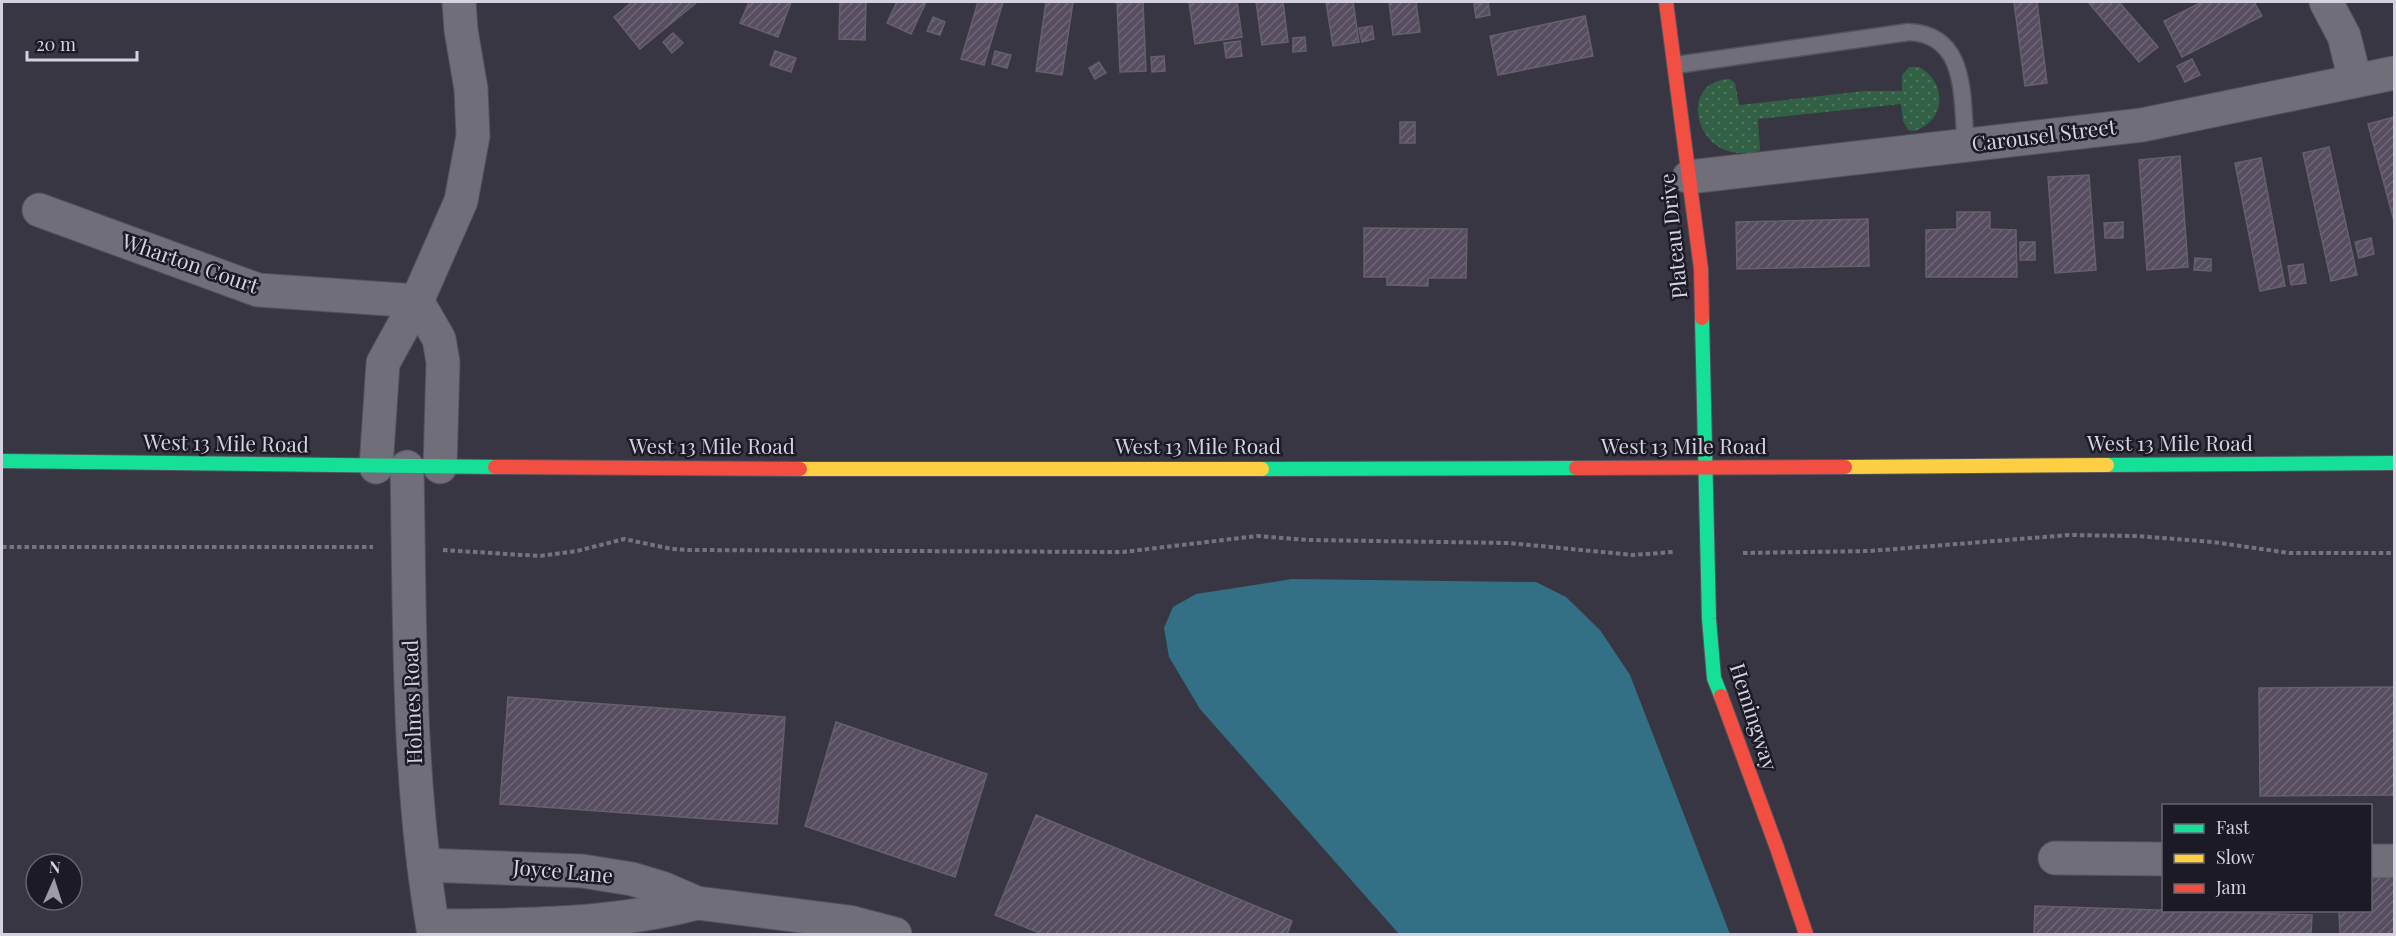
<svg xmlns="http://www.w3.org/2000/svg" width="2396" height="936" font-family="'Playfair Display',serif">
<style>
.grass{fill:url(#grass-dots)}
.water{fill:#336f85}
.building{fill:url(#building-hatch);stroke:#65606c;stroke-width:1.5}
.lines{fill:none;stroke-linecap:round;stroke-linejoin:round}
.lane-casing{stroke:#54525e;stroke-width:19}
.street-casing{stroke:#54525e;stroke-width:35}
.fast-casing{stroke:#54525e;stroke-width:16}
.slow-casing{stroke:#54525e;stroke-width:16}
.jam-casing{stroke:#54525e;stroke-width:16}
.path{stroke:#75747d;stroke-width:4;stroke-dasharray:4.5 3;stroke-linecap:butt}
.lane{stroke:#706e79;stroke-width:16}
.street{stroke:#706e79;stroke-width:33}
.fast{stroke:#16e098;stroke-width:14}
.slow{stroke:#ffcf43;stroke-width:14}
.jam{stroke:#f24e42;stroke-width:14}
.labels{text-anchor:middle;stroke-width:5;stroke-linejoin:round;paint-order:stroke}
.street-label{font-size:21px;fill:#d4d2e1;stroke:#1c1a25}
</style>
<defs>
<pattern id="grass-dots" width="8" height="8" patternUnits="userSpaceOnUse" patternTransform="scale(1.5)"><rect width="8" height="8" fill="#326044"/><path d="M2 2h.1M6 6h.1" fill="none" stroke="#4f765f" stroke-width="1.8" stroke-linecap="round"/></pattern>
<pattern id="building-hatch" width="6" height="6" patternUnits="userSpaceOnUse" patternTransform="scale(1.5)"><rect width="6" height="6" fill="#574d61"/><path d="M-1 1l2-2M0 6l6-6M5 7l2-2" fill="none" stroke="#6e6677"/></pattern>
</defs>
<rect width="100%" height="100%" fill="#383643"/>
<path class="grass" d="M1909,67H1919C1947,82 1947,121 1914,131L1908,130L1903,121L1901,104L1758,119L1760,150C1755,154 1749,153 1742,153C1692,153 1680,80 1730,79L1735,83L1739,105L1864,91H1902V75Z"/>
<path class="water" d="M1292,579L1536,582L1566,597L1600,630L1630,675L1730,934H1399L1200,709L1169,657L1164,628L1173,607L1196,594Z"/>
<g class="building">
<path d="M632,2H697L640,49L614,17Z"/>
<path d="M749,2H791L778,37L740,23Z"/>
<path d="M840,2H866L865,40L839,39Z"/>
<path d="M897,2H926L911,34L887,23Z"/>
<path d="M978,2H1003L984,65L961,59Z"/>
<path d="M1046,2H1073L1062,75L1036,71Z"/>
<path d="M1117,2H1143L1146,71L1120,72Z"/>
<path d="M1189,2H1237L1242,37L1195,44Z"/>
<path d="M1256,2H1283L1288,42L1262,45Z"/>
<path d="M1326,2H1353L1359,42L1333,46Z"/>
<path d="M1389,2H1416L1420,32L1393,35Z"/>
<path d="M1488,2L1490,15L1476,18L1474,4Z"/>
<path d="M2014,2H2037L2047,83L2025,86Z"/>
<path d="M2088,2H2119L2158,47L2139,62Z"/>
<path d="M2202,2H2254L2262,16L2182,57L2164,21Z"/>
<path d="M1585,16L1593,56L1498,75L1490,36Z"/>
<path d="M933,17L945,22L940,35L927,31Z"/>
<path d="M1372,26L1374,39L1362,42L1359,28Z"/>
<path d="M673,33L683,43L672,53L663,42Z"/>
<path d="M1305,37L1306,51L1293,52V38Z"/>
<path d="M1240,41L1242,56L1226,58L1224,43Z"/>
<path d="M775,51L796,58L791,72L770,65Z"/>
<path d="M995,51L1011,55L1007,68L992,64Z"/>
<path d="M1164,56L1165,71L1152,72L1151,57Z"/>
<path d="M2192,59L2200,75L2185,82L2177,66Z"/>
<path d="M1099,62L1106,73L1095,79L1089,68Z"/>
<path d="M2394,117V221L2368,124Z"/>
<rect x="1400" y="122" width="15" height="21"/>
<path d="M2329,147L2357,275L2331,281L2303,153Z"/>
<path d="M2180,156L2188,267L2147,270L2139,160Z"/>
<path d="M2261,158L2285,286L2260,291L2235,163Z"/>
<path d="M2089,175L2096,270L2055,273L2048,177Z"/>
<path d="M1957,212H1990V229L2016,230L2017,277H1926V230L1957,229Z"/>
<path d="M1868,219L1869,266L1737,269L1736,222Z"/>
<path d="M2123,222V238H2105L2104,223Z"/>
<path d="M1364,228L1467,229L1466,278H1428V286L1387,285V277H1364Z"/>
<path d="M2371,238L2374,254L2359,258L2355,242Z"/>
<rect x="2020" y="242" width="15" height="18"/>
<path d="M2195,258L2211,259V271L2194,270Z"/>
<path d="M2303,264L2306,283L2291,285L2288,266Z"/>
<path d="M2394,687V795L2260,796L2259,688Z"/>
<path d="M508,697L785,717L777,824L500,804Z"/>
<path d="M836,722L987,774L955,877L805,826Z"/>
<path d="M1036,815L1292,921L1287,934H1042L995,915Z"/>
<path d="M2394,873V934H2340L2339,910H2370V874Z"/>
<path d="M2035,906L2312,915L2311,934H2034Z"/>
</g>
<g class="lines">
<defs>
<path id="lane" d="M1676,65L1909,32C1969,35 1961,99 1966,145"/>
<g id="street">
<path d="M2326,2L2344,36L2355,80"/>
<path d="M1689,177L2142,125L2394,73"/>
<path d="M39,210L258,290L417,301"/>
<path d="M417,301L439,339L443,362L440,467"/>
<path d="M376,467L383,363L417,301L461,201L473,136L471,89L461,30L459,2"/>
<path d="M407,467C410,623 407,781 434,934"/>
<path d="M2055,858L2164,859"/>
<path d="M2370,861H2394"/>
<path d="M424,865L582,871L632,879L662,888L697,903L849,922L895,934"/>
<path d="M433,926C522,925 610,926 697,903"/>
</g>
<g id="fast">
<path d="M1702,318L1709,619L1714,678L1721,696"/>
<path d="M2,461L495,467"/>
<path d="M2107,465L2394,463"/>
<path d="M1262,469L1576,468"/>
</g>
<g id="slow">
<path d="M1845,467L2107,465"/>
<path d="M800,469H1262"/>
</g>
<g id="jam">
<path d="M1666,2L1701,269L1702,318"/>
<path d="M495,467L800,469"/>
<path d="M1576,468L1845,467"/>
<path d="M1721,696L1777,848L1806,934"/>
</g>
</defs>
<use href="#lane" class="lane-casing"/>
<use href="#street" class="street-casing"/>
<use href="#fast" class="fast-casing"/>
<use href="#slow" class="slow-casing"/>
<use href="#jam" class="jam-casing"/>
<g class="path">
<path d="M2,547H373"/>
<path d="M443,550L540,556L577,551L624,539L672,549L689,550L1123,552L1257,536L1308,540L1509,543L1633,555L1673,552"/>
<path d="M1743,553L1870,551L2069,535L2137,536L2213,542L2289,553H2394"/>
</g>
<use href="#lane" class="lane"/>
<use href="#street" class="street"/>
<use href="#fast" class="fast"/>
<use href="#slow" class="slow"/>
<use href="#jam" class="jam"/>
</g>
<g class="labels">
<g class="street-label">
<text transform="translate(2044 136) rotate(-7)" y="7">Carousel Street</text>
<text transform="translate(1674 236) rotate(-96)" y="7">Plateau Drive</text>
<text transform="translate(190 264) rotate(19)" y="7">Wharton Court</text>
<text transform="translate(226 444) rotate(1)" y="7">West 13 Mile Road</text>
<text x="2170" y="451">West 13 Mile Road</text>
<text x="712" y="454">West 13 Mile Road</text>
<text x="1198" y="454">West 13 Mile Road</text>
<text x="1684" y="454">West 13 Mile Road</text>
<text transform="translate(413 702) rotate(-92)" y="7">Holmes Road</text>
<text transform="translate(1753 717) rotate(72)" y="7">Hemingway</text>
<text transform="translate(563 872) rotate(5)" y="7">Joyce Lane</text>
</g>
</g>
<rect width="2396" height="936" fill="none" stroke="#d4d2e1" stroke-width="6"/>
<rect x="2162" y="804" width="210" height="108" fill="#1c1a25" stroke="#666470" stroke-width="1.5"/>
<rect x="2174" y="824" width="30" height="9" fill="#16e098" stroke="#666470" stroke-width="1.5"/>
<text x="2216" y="834" font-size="18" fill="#d4d2e1">Fast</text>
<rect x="2174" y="854" width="30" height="9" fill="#ffcf43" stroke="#666470" stroke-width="1.5"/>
<text x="2216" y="864" font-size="18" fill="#d4d2e1">Slow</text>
<rect x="2174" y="884" width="30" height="9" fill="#f24e42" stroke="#666470" stroke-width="1.5"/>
<text x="2216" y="894" font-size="18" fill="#d4d2e1">Jam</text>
<g transform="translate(54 882) rotate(3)"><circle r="28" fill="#1c1a25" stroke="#666470" stroke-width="1.5"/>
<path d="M0-4.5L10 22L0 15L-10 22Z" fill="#9d9baa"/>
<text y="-9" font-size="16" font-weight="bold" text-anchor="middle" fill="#d4d2e1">N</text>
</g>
<path d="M27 51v9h110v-9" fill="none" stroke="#d4d2e1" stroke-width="3"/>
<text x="36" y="51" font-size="18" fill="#d4d2e1" stroke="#1c1a25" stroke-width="4.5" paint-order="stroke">20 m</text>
</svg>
